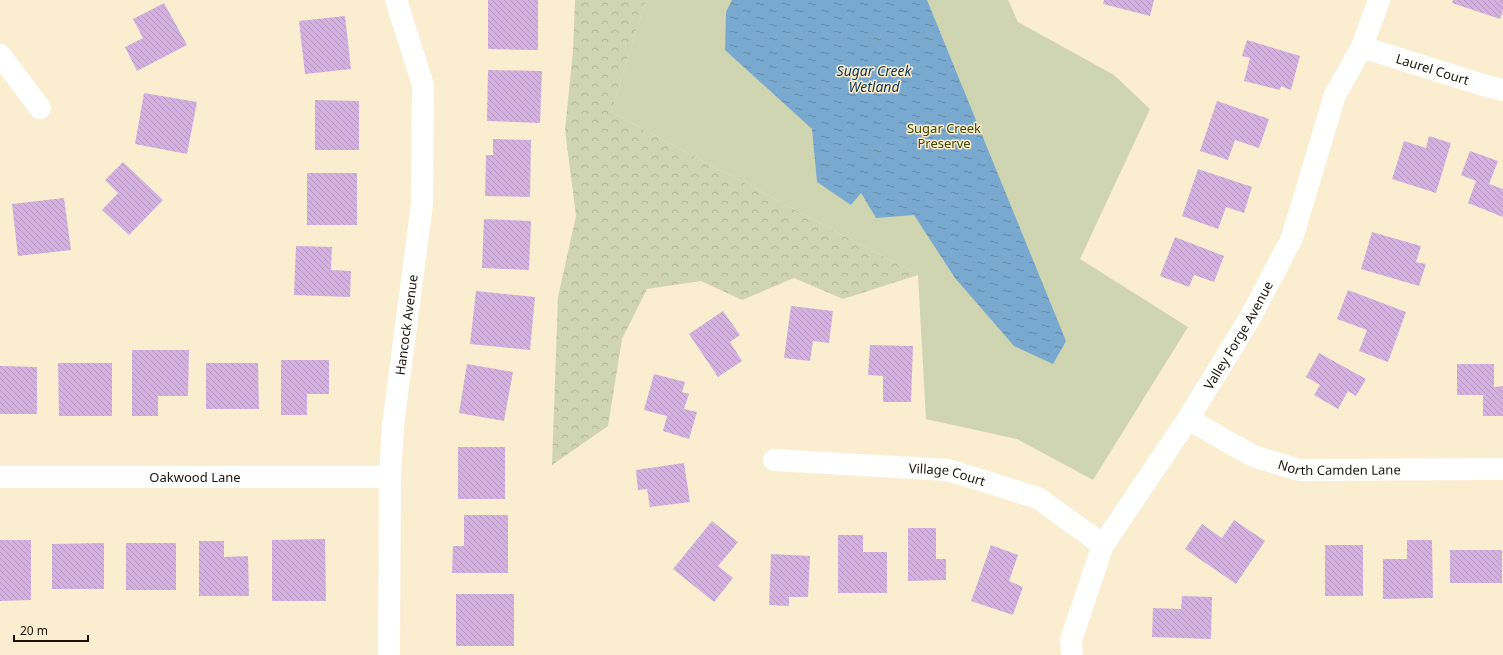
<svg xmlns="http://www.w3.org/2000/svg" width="1503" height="655" font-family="'Noto Sans',sans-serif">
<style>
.forest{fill:url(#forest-crowns)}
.green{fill:#d0d5b1}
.water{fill:url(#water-ripples)}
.building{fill:url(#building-back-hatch)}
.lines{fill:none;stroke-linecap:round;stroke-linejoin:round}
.street{stroke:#fff;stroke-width:22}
.labels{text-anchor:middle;stroke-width:3;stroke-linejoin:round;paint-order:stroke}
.street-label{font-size:13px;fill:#18140a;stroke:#faedd0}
.park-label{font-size:13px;fill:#444803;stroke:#faedd0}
.water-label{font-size:14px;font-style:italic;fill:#0d334d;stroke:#faedd0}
</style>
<defs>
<pattern id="forest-crowns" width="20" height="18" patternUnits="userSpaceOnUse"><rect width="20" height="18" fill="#d0d5b1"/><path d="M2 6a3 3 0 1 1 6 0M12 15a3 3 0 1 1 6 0" fill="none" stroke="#b2b697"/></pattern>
<pattern id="water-ripples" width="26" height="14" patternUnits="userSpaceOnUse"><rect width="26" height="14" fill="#7aa9cf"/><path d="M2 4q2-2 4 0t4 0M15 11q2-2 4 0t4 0" fill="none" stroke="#6388a6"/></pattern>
<pattern id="building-back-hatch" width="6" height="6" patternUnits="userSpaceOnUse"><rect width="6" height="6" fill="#d4b1e0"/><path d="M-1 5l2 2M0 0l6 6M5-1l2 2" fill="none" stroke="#b597bf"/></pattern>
</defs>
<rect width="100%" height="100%" fill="#faedd0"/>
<path class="forest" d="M575,0H646L611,112L918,275L843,299L794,278L742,300L701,281L647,289L622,339L608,426L552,465L558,297L576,216L565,130L573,51Z"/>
<path class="green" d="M646,0H1008L1018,22L1114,75L1150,109L1080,259L1188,327L1093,480L1017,439L926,419L918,275L611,112Z"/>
<path class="water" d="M732,0H927L1066,341L1053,364L1014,346L955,278L914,215L876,218L861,193L851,205L817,182L812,129L725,50L726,12Z"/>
<g class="building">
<path d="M488,0H538V50L488,49Z"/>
<path d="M1104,0H1154L1150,16L1103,4Z"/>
<path d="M1453,0H1503V11L1500,19L1452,3Z"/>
<path d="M164,3L187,45L137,71L125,47L143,38L133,19Z"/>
<path d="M345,16L351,69L305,74L299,21Z"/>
<path d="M1247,40L1300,56L1291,90L1281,86L1280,90L1244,81L1250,58L1242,56Z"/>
<path d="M488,70L542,71L540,123L487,121Z"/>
<path d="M144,93L197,102L187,154L135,144Z"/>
<path d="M315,100L359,101V150H315Z"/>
<path d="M1217,101L1269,119L1259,148L1235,140L1228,160L1200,151Z"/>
<path d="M1429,136L1451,143L1436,193L1392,179L1404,141L1426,148Z"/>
<path d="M493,139L531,140L530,197L485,196L486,155H493Z"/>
<path d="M1470,151L1498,161L1489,184L1503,189V217L1468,203L1476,181L1461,175Z"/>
<path d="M123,162L163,200L129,235L102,210L118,193L105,180Z"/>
<path d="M1198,169L1252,187L1244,213L1226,207L1218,229L1182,216Z"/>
<rect x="307" y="173" width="50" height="52"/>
<path d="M64,198L71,250L18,256L12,204Z"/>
<path d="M484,219L531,221L529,270L482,268Z"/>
<path d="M1372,232L1421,246L1416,262L1426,264L1419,286L1361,269Z"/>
<path d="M1175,237L1224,256L1214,282L1194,275L1189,287L1160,276Z"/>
<path d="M296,246L332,247L331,270L351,271L350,297L294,295Z"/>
<path d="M1348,290L1406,312L1388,362L1359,351L1367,330L1337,319Z"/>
<path d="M476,291L535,297L530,350L470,344Z"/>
<path d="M791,306L833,311L829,343L813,341L810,361L784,358Z"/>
<path d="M723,311L740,335L730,342L742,361L718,377L689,334Z"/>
<path d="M870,345L913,346L911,402H883V376L868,375Z"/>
<path d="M132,350H189L188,396H158V416H132Z"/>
<path d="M1319,353L1366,379L1356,396L1348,391L1338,409L1314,395L1320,385L1306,377Z"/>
<path d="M281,360H329V394H307V415H281Z"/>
<path d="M58,363H112V416H59Z"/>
<path d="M206,363H258L259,409H206Z"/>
<path d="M467,364L513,372L504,421L459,413Z"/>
<path d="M1457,364H1494V387L1503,386V416H1483V395H1457Z"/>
<path d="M0,366L37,367V414H0Z"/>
<path d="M654,374L685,382L682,392L689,394L684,409L697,412L689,439L663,431L667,416L644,410Z"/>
<rect x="458" y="447" width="47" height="52"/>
<path d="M684,463L690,502L650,507L647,489L638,490L636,470Z"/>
<path d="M464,515H508V573H452L453,546H464Z"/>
<path d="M1234,520L1265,541L1236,584L1185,549L1202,524L1222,538Z"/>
<path d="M712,521L738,542L718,566L733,578L714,602L673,569Z"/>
<path d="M908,528H936V559H946V580L908,581Z"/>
<path d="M838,535H863V552H887V593H838Z"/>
<path d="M325,539L326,601H272V540Z"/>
<path d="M0,540H31V600L0,601Z"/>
<path d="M1407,540H1432L1433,598L1383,599V559H1407Z"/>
<path d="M199,541H224V557L248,556L249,596H199Z"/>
<path d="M104,543V589H52V544Z"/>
<rect x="126" y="543" width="50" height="47"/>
<path d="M991,545L1018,555L1009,581L1023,587L1013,615L971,601Z"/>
<rect x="1325" y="545" width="38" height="51"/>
<rect x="1450" y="550" width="52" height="33"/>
<path d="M771,554L810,556L808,597H789V606L769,605Z"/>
<rect x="456" y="594" width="58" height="52"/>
<path d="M1182,596L1212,597L1211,639L1152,637L1153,608L1181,609Z"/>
</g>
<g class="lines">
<g class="street">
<path id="s1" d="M1362,47L1483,85L1503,90"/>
<path d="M0,55L40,108"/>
<path id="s2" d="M1188,419L1253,456L1299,470L1503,469"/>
<path id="s3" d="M774,460L948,470L1038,498L1103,545"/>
<path id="s4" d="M0,477H390"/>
<path id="s5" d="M389,655L390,477L393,425L422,204L423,85L396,0"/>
<path id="s6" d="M1072,655L1071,640L1103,545L1188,419L1250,318L1292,238L1335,95L1362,47L1379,0"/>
</g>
</g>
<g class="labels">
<g class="street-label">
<text dy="5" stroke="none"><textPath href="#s1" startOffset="74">Laurel Court</textPath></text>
<text dy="5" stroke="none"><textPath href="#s5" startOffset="331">Hancock Avenue</textPath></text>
<text dy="5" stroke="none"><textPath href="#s6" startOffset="365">Valley Forge Avenue</textPath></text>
<text dy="5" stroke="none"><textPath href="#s2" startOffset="163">North Camden Lane</textPath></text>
<text dy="5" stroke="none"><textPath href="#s3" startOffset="174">Village Court</textPath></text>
<text dy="5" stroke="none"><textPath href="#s4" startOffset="195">Oakwood Lane</textPath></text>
</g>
<g class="park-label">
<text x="944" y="133">Sugar Creek<tspan x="944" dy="15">Preserve</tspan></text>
</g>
<g class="water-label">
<text x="874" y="76">Sugar Creek<tspan x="874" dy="16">Wetland</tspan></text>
</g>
</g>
<path d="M14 635v6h74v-6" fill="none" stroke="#18140a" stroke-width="2"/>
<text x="20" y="635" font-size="12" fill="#18140a" stroke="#faedd0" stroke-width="3" paint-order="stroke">20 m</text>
</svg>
